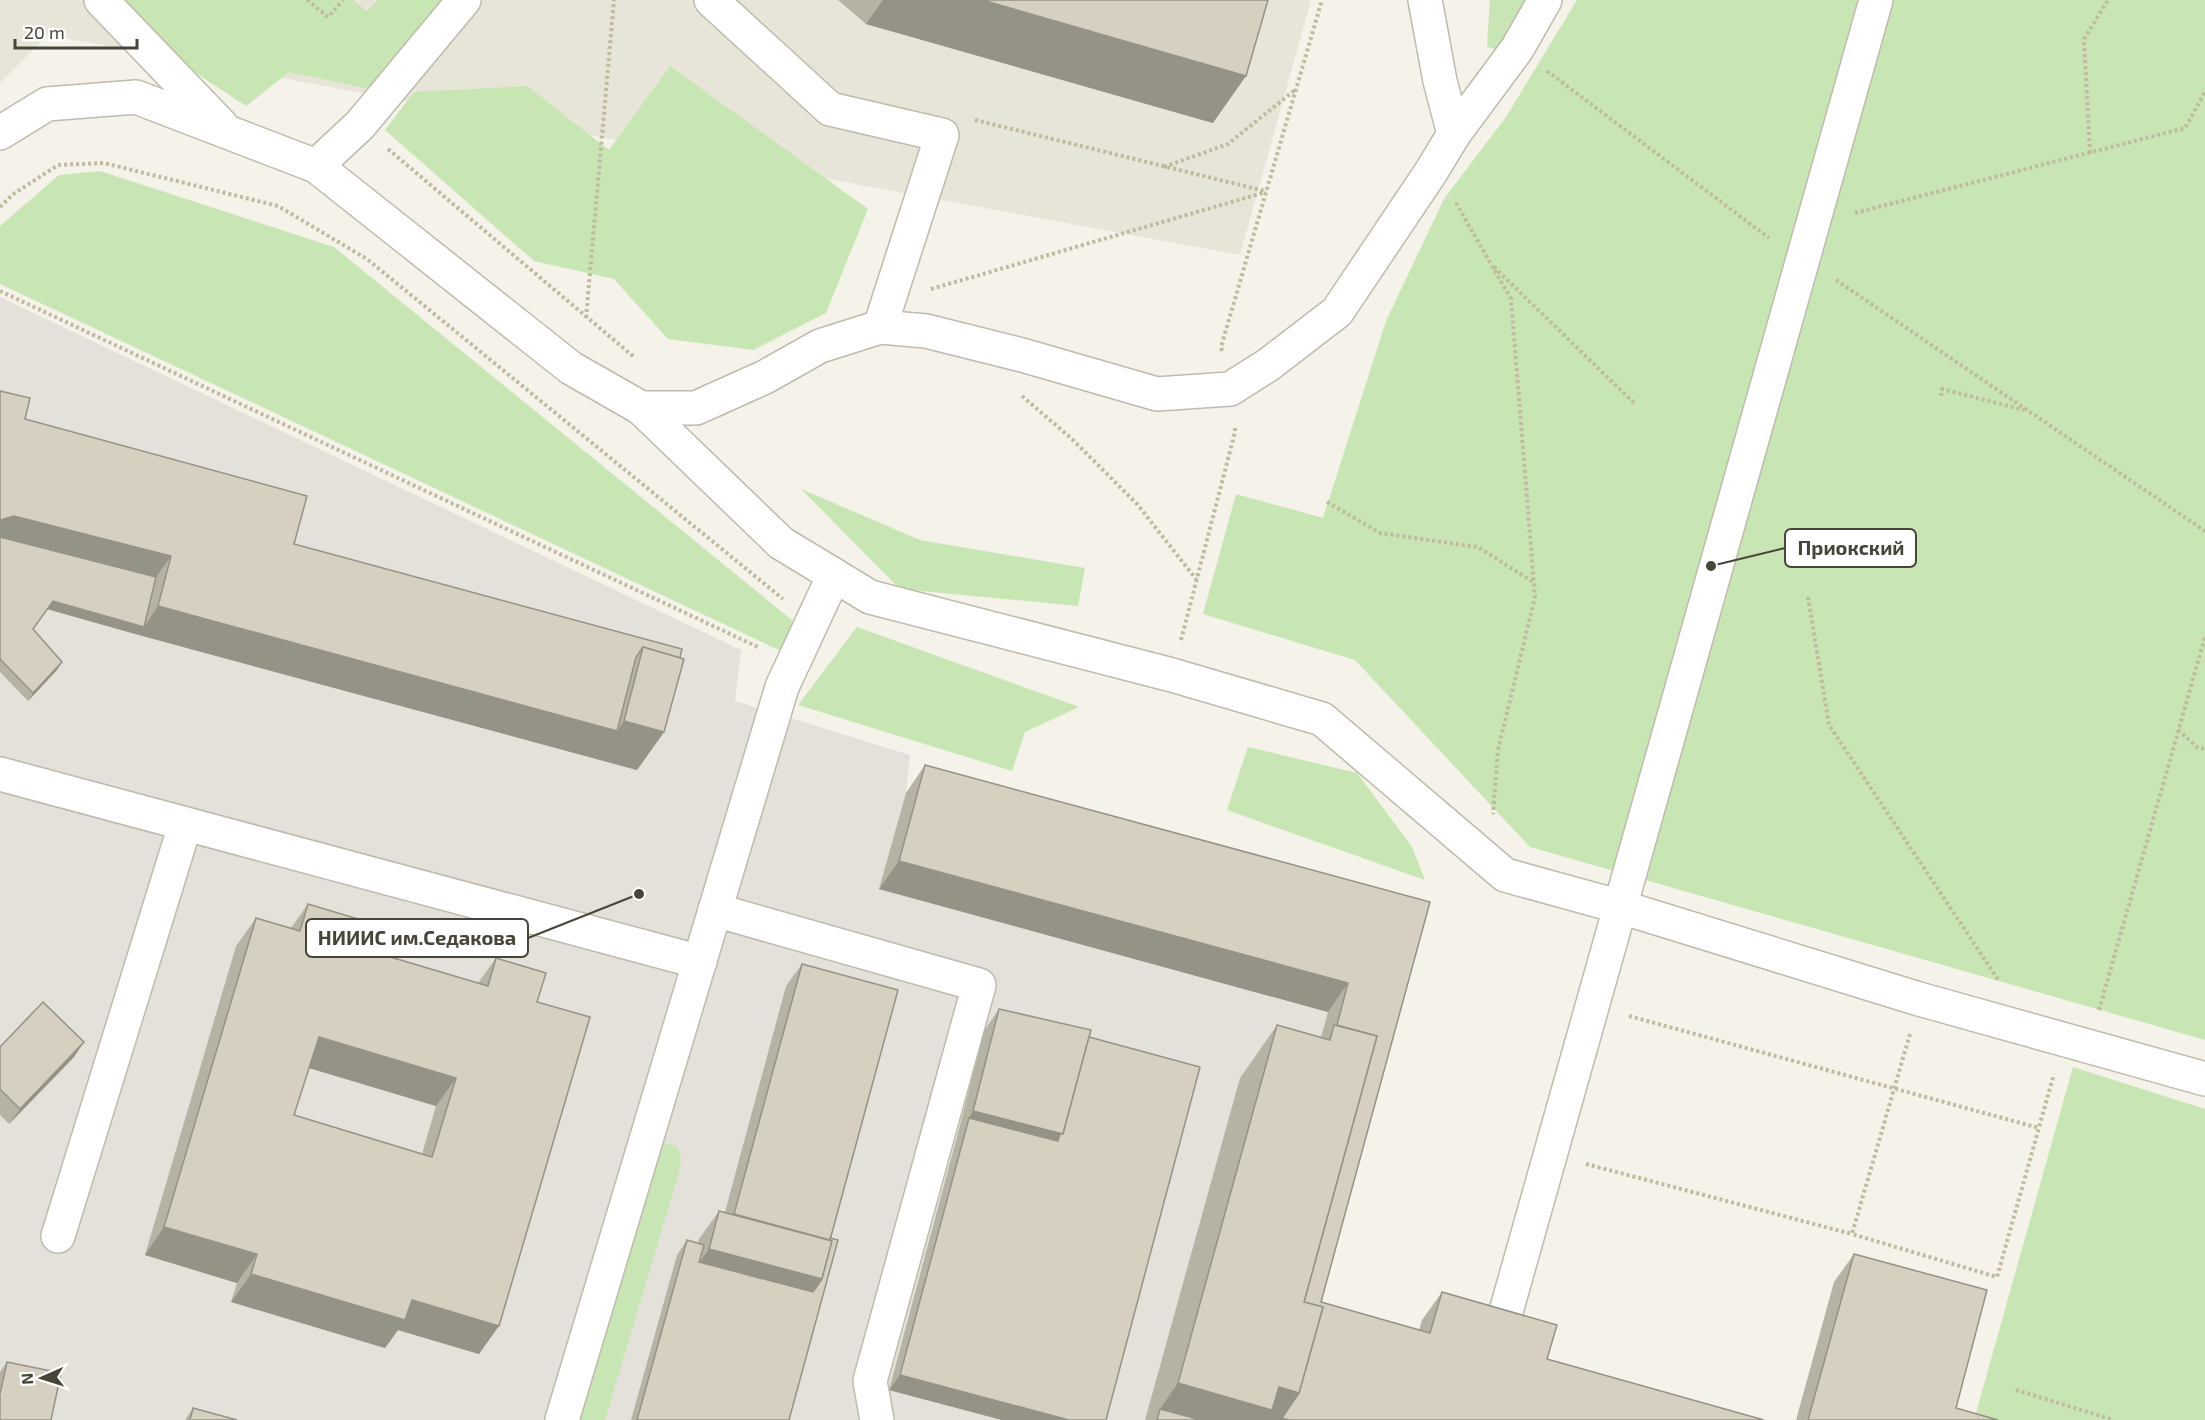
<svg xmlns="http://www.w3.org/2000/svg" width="2205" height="1420" font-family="'Exo 2',sans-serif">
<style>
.residential{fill:#e7e5d7}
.industrial{fill:#e3e1da}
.green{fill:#c7e6b4}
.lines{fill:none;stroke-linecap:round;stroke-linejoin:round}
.minor-casing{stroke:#bfbbac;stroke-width:36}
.path{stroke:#c0ba9e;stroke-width:4;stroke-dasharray:3 3;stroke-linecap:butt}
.minor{stroke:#fff;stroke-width:33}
.wall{fill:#b7b3a4;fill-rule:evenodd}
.shaded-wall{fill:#959286}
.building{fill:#d5d0bf;stroke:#959286;stroke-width:1.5;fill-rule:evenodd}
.leader{fill:none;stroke:#474438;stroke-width:2}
.callout-dot{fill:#474438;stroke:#fff;stroke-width:2}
.callout{fill:#fff;stroke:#474438;stroke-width:2}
.callout-label{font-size:20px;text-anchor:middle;font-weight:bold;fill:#474438}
</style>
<rect width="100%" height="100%" fill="#f4f2e9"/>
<path class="residential" d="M0,0H1311L1240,255L48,35L0,83Z"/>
<path class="industrial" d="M0,297L741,650L735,701L910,755L906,793L1410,930L1301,1330L1410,1361L1422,1320L1528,1387L1643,1420H0Z"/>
<g class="green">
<path d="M89,0H353L367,11L378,0H449L370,89L289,72L246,106L93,5Z"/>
<path d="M1490,0H1525L1497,51L1487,46Z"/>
<path d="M1577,0H2205V1040L1530,847L1355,660L1203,614L1236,494L1323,518L1386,321L1444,199L1506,117Z"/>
<path d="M670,66L868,209L826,313L753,350L668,339L614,279L534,261L385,130L414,92L527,86L609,150Z"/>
<path d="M100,171L334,247L793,621L781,651L0,284V226L59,175Z"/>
<path d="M801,489L920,540L1085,568L1078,606L900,589Z"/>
<path d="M857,627L1079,707L1025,732L1012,771L798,705Z"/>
<path d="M1248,747L1357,773L1412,847L1425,880L1227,810Z"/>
<path d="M2073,1067L2205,1109V1420H1974Z"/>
<path d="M664,1143L677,1146L681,1157L679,1172L605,1420H572L657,1147Z"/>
</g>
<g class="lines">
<defs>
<g id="minor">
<path d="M101,0L221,125"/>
<path d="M711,0L830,109L942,135L880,327"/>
<path d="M1425,0L1440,81L1454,134"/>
<path d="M0,133L47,104L136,97L316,166L571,368L641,408H696L765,377L820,346L880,327L926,331L1022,355L1157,394L1230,389L1268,365L1337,312L1431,172L1454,134L1517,49L1545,0"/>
<path d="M316,166L360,125L464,0"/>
<path d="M641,408L781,543L870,597L1172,675L1322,719L1505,875L1621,907L1919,999L2205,1079"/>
<path d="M0,774L700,962"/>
<path d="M715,910L979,985L870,1381L877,1420"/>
<path d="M58,1236L185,825"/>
<path d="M1498,1340L1876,0"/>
<path d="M562,1420L782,687L834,575"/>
</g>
</defs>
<use href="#minor" class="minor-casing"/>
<g class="path">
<path d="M307,0L328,17L343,0"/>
<path d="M1547,71L1769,238"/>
<path d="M975,120L1265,191"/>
<path d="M388,149L634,357"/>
<path d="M2090,153L2084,39L2108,0"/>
<path d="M1164,167L1228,144L1295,90"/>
<path d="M1456,203L1511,299L1535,597L1498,750L1493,814"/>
<path d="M0,207L12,195L58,165L104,163L278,206L367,259L783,599"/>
<path d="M1855,213L2185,128L2205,92"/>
<path d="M1494,267L1634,403"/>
<path d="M1836,280L2205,531"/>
<path d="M931,289L1266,192"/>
<path d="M0,291L760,648"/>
<path d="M586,318L614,0"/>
<path d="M1222,351L1221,347L1322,0"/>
<path d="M1022,396L1072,439L1137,504L1196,579"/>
<path d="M1941,396L1942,389L2024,410"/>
<path d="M1327,502L1380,533L1478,547L1533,582"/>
<path d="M1808,597L1829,725L1999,981"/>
<path d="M1181,640L1235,432V426"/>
<path d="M2178,730L2198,748L2205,749"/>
<path d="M2099,1010L2205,637"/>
<path d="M1629,1016L2039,1128"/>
<path d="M1910,1034L1852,1234L1997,1277L2054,1074"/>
<path d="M1586,1164L1852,1234"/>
<path d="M2016,1390L2114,1420"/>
</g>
<use href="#minor" class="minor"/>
</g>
<g class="wall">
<path d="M838,0H1268L1213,123L866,24Z"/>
<path d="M0,391L25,419L294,544L682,649L664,732L637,770L139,635L47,609L33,629L57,670L28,701L0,672Z"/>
<path d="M925,765L1430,902L1321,1302L1419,1330L1422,1320L1442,1292L1547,1359L1764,1420H1145L1240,1078L1277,1025L1321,1037L1328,1012L879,889L906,793Z"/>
<path d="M308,904L350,945L478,983L496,958L537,1002L479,1354L398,1330L385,1348L231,1302L237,1283L145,1255L236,946L256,918L291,928ZM309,1068L436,1106L422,1154L294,1115Z"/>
<path d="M802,964L789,1420H631L677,1255L687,1240L698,1243L699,1239L719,1211L725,1212L786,986Z"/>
<path d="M999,1009L1089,1037L1106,1420H1002L889,1390L958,1133L984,1031Z"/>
<path d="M0,1047L74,1057L9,1124L0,1115Z"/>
<path d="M1854,1254L1956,1408L1998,1420H1796L1834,1282Z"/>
<path d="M7,1362L0,1420V1372Z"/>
<path d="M193,1408L237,1420H185Z"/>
</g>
<g class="shaded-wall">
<path d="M883,0H982L1246,76L1213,123L866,24Z"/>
<path d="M14,516L171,556L151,584L0,546V520Z"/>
<path d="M53,601L144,627L158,606L617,731L624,721L664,732L637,770L139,635L47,609Z"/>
<path d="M62,662L57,670L28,701L33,693Z"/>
<path d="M899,861L1348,983L1328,1012L879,889Z"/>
<path d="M319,1037L456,1078L436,1106L299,1065Z"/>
<path d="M84,1042L74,1057L9,1124L20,1109Z"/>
<path d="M973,1111L1063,1134L1048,1157L969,1118Z"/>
<path d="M164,1227L257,1254L237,1283L145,1255Z"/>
<path d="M709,1249L822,1279L802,1307L689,1277Z"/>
<path d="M251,1274L412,1300L499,1326L479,1354L398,1330L385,1348L231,1302Z"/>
<path d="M900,1375L1069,1420H1002L889,1390Z"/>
<path d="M1178,1383L1279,1387L1299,1393L1289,1420H1157L1160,1409Z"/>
</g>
<g class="building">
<path d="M982,0H1268L1246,76Z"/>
<path d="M0,391L30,398L25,419L307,496L294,544L682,649L680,658L643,647L636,657L617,731L158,606L171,556L14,516L0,520Z"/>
<path d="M0,537L156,577L144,627L53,601L33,629L62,662L33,693L0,659Z"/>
<path d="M643,647L684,659L664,732L624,721Z"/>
<path d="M925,765L1430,902L1321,1302L1430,1333L1442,1292L1557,1325L1547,1359L1764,1420H1289L1282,1418L1299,1393L1323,1307L1304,1302L1377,1036L1337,1025L1348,983L899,861Z"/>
<path d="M308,904L358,919L350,945L488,986L496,958L546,973L537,1002L590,1017L499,1326L412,1300L405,1320L251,1274L257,1254L164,1227L256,918L300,931ZM319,1037L456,1078L432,1157L294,1115Z"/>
<path d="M802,964L898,990L830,1240L734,1214Z"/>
<path d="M43,1002L84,1042L20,1109L0,1089V1047Z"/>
<path d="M999,1009L1091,1030L1063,1134L973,1111Z"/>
<path d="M1277,1025L1330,1040L1334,1025L1377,1036L1304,1302L1323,1307L1299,1393L1279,1387L1272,1410L1178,1383Z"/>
<path d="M1089,1037L1200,1067L1106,1420H1069L900,1375L969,1118L1058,1141L1060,1134H1063Z"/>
<path d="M719,1211L832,1241L822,1279L709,1249Z"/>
<path d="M830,1238L838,1240L789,1420H637L687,1240L704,1245L699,1262L813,1292L822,1279L832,1241L830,1240Z"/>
<path d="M1854,1254L1987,1290L1956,1408L1998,1420H1808Z"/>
<path d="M7,1362L61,1373L51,1420H0V1394Z"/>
<path d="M193,1408L237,1420H190Z"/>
<path d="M1160,1409L1201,1420H1157Z"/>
</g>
<path class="leader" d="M1711 566L1785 548M639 894L528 938"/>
<g class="callout-dot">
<circle cx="1711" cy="566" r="6"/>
<circle cx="639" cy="894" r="6"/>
</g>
<g class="callout">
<rect x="1785" y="529" width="131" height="38" rx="6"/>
<rect x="306" y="919" width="222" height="38" rx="6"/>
</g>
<g class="callout-label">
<text x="1851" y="555">Приокский</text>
<text x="417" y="945">НИИИС им.Седакова</text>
</g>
<g transform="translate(42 1378) rotate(267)" stroke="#ffffff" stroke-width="4.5" paint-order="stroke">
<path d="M0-4.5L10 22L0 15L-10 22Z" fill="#474438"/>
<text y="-9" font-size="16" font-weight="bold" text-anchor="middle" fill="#474438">N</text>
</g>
<path d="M15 39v9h122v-9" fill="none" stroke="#474438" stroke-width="3"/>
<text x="24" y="39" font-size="18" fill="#474438" stroke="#ffffff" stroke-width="4.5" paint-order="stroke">20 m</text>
</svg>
